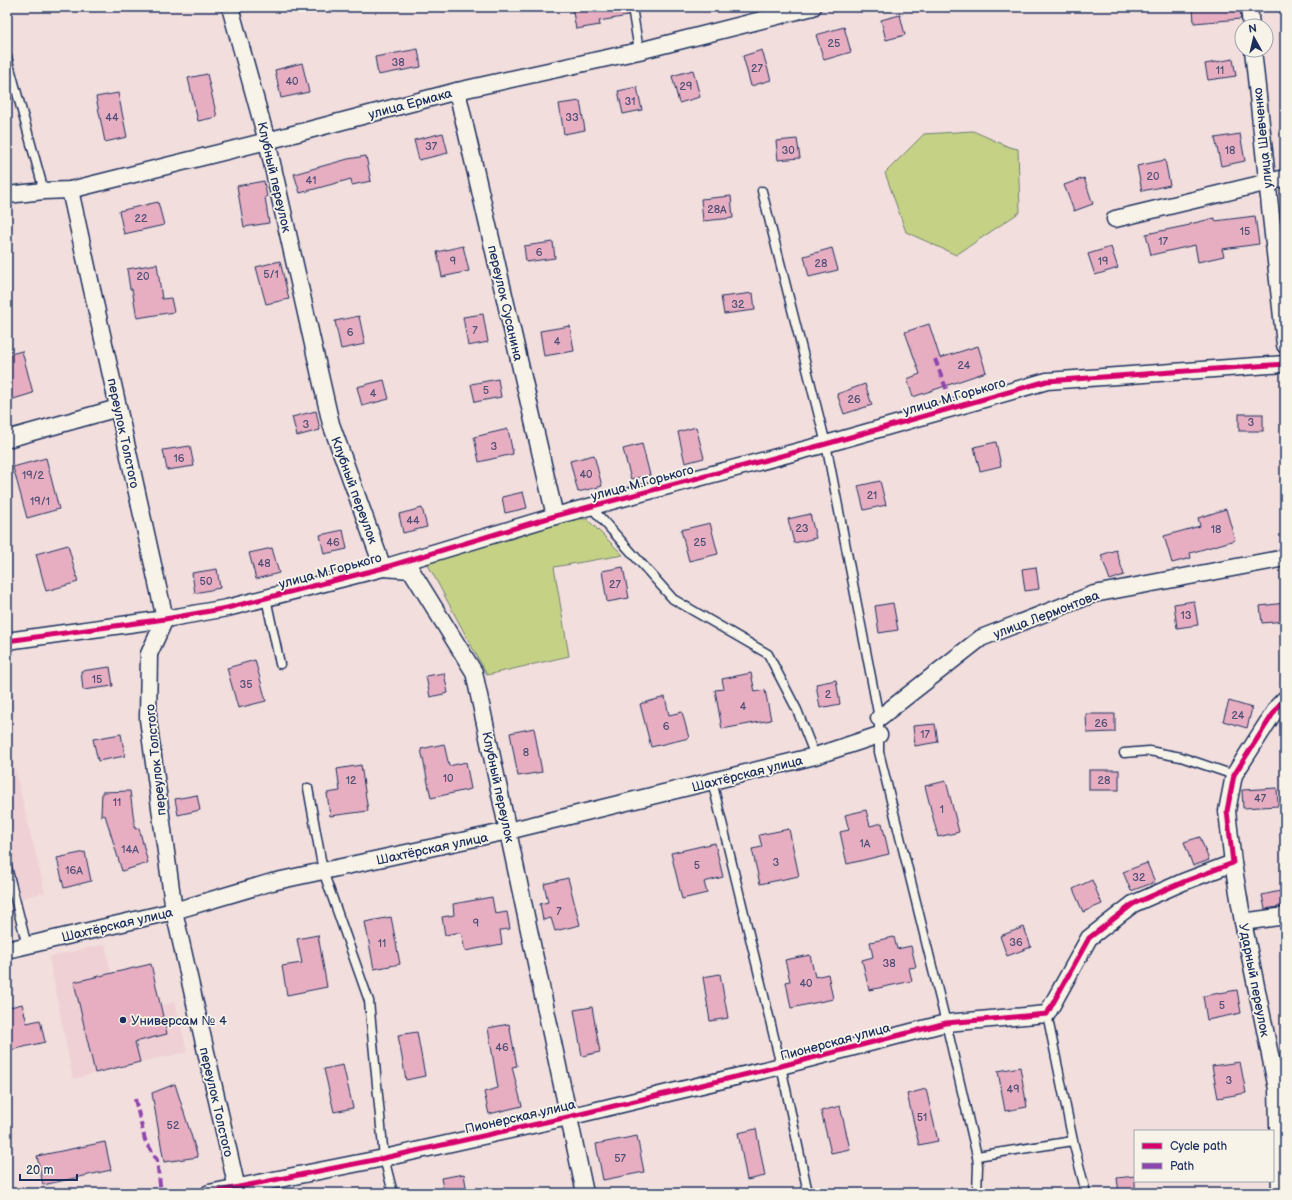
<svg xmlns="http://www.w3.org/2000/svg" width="1292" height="1200" font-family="'Balsamiq Sans',sans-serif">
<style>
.built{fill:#efd0d5}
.green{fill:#c5d286;stroke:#708072}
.building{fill:#e7aec2;stroke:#1b2f5e}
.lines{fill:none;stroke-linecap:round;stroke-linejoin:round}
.service-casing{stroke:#1b2f5e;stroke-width:11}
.minor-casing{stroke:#1b2f5e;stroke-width:19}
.service{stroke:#f7f3e8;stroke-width:8}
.minor{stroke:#f7f3e8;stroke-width:16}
.quiet{stroke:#8e44ad;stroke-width:4;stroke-dasharray:8 4;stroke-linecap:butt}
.cycleway-casing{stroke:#f7f3e8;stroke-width:8}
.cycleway{stroke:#d6006c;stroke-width:5}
.poi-dot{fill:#1b2f5e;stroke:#f7f3e8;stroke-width:1.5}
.labels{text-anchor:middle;stroke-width:3.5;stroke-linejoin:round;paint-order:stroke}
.number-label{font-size:11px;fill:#4e4f77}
.street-label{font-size:13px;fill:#1b2f5e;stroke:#f7f3e8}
.poi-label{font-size:13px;fill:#1b2f5e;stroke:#f7f3e8;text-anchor:start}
</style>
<rect width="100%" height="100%" fill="#f2dedd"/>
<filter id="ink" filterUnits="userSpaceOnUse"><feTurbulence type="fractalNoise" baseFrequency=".025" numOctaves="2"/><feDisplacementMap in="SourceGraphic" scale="8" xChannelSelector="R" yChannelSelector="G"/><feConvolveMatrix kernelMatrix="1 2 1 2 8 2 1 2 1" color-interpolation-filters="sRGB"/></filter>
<g filter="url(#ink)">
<g class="built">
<path d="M7,738L45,892L7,902Z"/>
<path d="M105,944L111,973L151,964L160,1006L175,1002L187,1052L140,1062L73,1079L49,957Z"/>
</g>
<g class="green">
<path d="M973,131L1009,147L1018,149L1020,212L956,255L906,232L885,173L924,134Z"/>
<path d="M560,518L587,519L623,555L554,567L569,656L487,675L426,561Z"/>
</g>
<g class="building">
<path d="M572,7H627L628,16L599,21L600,25L576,29Z"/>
<path d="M1193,7H1240L1241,19L1194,23Z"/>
<path d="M900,15L905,35L886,40L881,20Z"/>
<path d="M844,27L851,52L824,60L816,35Z"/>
<path d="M418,49L421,67L378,75L375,57Z"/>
<path d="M762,50L771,80L751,86L743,56Z"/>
<path d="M1233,59L1236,76L1208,80L1205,64Z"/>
<path d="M302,63L309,92L281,98L275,70Z"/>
<path d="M693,70L700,97L679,103L672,76Z"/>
<path d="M207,74L217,117L198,121L188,78Z"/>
<path d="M637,87L642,110L623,114L618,91Z"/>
<path d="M118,93L127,137L105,142L96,97Z"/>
<path d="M580,101L585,130L564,134L559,104Z"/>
<path d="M443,133L448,153L419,160L414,140Z"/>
<path d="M1240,134L1245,161L1221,166L1215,138Z"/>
<path d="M797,139L800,158L778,160L776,141Z"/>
<path d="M366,156L371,181L352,185L351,179L300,193L294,174L348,159Z"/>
<path d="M1165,160L1170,185L1142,191L1137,166Z"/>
<path d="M1084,178L1093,204L1074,211L1064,185Z"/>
<path d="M264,181L267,197H265L269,223L244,227L237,186Z"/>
<path d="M731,196L733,218L703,221L701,199Z"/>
<path d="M158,202L164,225L124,234L119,211Z"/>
<path d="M1255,216L1259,244L1222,249L1224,256L1198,262L1195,245L1151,255L1146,234L1190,225V224L1215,218V221Z"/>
<path d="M553,242L555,258L526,262L524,246Z"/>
<path d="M463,246L469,271L442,277L437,252Z"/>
<path d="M1111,247L1118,268L1095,275L1088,254Z"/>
<path d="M832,248L838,270L809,277L804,256Z"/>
<path d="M280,261L289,299L266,304L256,267Z"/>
<path d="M157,264L162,299L171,298L174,312L137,318L132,289H130L127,269Z"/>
<path d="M753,293L755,310L724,314L721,297Z"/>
<path d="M483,314L488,342L468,346L463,317Z"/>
<path d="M359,316L365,344L341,349L335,321Z"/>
<path d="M929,324L940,358L978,346L986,372L913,397L907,379L920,374L905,332Z"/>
<path d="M570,326L574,351L544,356L540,331Z"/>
<path d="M22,351L33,393L7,401V355Z"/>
<path d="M498,379L501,397L475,402L471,384Z"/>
<path d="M384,380L389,399L362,406L357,387Z"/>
<path d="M865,384L872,405L844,414L837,394Z"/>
<path d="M316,411L320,430L297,436L292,417Z"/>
<rect x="1239" y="414" width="24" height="17"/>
<path d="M696,427L704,458L685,463L678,432Z"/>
<path d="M508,429L513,454L479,462L474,437Z"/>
<path d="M996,442L1001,466L980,471L974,447Z"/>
<path d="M642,444L650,475L631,479L623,449Z"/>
<path d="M190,446L194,466L167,470L163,450Z"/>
<path d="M594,455L602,486L578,492L570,461Z"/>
<path d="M46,458L59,509L27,518L13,467Z"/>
<path d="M880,481L886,505L864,510L858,486Z"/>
<path d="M523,492L527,508L505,513L502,497Z"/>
<path d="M422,508L427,527L403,533L399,514Z"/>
<path d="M1226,509L1235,540L1190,553L1191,558L1172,563L1164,536L1200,526L1198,518Z"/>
<path d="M810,514L816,538L794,543L788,519Z"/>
<path d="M710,523L718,554L689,561L681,530Z"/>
<path d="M343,530L347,549L324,554L320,535Z"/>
<path d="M68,545L78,582L46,591L36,554Z"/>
<path d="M272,548L279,573L256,579L249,553Z"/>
<path d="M1116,550L1124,575L1110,580L1101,555Z"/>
<path d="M623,567L629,598L607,602L602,571Z"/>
<path d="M1036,567L1039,589L1025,591L1022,569Z"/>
<path d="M217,569L220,588L195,593L192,573Z"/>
<path d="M1194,601L1198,625L1177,628L1174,604Z"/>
<path d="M893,603L898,630L879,633L875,606Z"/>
<path d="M1285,603V621L1262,623L1260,606Z"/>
<path d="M255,660L266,701L238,708L227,668Z"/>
<path d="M110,667L113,686L83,690L81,671Z"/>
<path d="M444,673L448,693L430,697L426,676Z"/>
<path d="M751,673L755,692L765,690L771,720L722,729L715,690L724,689L722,679Z"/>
<path d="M836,680L840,704L820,708L816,684Z"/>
<path d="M665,697L669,715L682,712L689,738L651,747L640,704Z"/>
<path d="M1229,701L1252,708L1247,728L1223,721Z"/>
<path d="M1086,714H1115V732L1087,733Z"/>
<path d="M935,724L938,742L915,746L913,726Z"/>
<path d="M534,728L542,772L518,776L510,733Z"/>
<path d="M121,734L125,756L98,761L93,739Z"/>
<path d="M444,744L449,766L466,762L471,789L431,798L421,749Z"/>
<path d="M361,765L368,811L330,816L327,793L340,791L337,769Z"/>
<rect x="1089" y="770" width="30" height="20"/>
<path d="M946,781L959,832L938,837L925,786Z"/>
<path d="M1277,788L1278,806L1243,808L1242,790Z"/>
<path d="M130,791L135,829L139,828L148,863L122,871L105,815L101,816L102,792Z"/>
<path d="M197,795L200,810L178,815L175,799Z"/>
<path d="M866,810L870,826L882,823L889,854L847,864L840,832L849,830L845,815Z"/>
<path d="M789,829L799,876L760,884L752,849L762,847L759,835Z"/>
<path d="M1200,837L1209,860L1193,866L1184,842Z"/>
<path d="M715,843L723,877L704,882L707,893L682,899L671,853Z"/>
<path d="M85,852L91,881L64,888L57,858Z"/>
<path d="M1147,863L1155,882L1131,891L1123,872Z"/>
<path d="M568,878L580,925L555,931L551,918L543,920L540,904L548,902L544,884Z"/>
<path d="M1092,880L1102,904L1083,912L1073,889Z"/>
<path d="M1285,890V906L1265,909L1262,895Z"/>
<path d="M492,897L495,914L507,912L510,929L500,930L502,944L465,951L461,932L445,935L442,917L454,915L453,904Z"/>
<path d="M391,917L400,964L374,969L365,922Z"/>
<path d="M1024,927L1031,947L1007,956L1000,936Z"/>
<path d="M318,935L327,987L287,995L282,966L302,963L297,939Z"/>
<path d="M894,937L897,949L911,946L916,967L909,968L912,981L869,990L862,960L873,957L870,942Z"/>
<path d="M810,955L815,977L828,974L833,999L791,1008L786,982L790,981L785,960Z"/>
<path d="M151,964L167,1034L135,1042L140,1062L95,1073L74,982Z"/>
<path d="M720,974L728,1018L710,1021L703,977Z"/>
<path d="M1237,990L1241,1013L1207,1020L1203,996Z"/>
<path d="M22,1004L27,1023L40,1020L45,1042L7,1051V1008Z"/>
<path d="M592,1007L600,1052L582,1056L574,1010Z"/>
<path d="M509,1024L517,1066L512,1067L522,1106L489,1114L484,1092L498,1088L488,1028Z"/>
<path d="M417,1032L425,1076L406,1080L398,1035Z"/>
<path d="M1240,1062L1246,1093L1218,1098L1212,1066Z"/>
<path d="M343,1065L353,1108L334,1112L324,1069Z"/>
<path d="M1020,1067L1027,1107L1005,1111L998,1071Z"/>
<path d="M175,1084L198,1157L164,1162L152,1093Z"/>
<path d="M926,1089L938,1141L919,1145L907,1094Z"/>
<path d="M840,1106L850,1149L831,1153L821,1111Z"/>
<path d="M756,1129L765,1176L747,1180L738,1133Z"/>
<path d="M637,1136L644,1172L603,1180L596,1144Z"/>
<path d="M105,1142L111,1170L43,1185L37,1156Z"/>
<path d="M464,1174L467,1193H444L441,1178Z"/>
<path d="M1135,1176V1193H1119L1117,1178Z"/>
</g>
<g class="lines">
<defs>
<g id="service">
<path d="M632,7L639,51"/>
<path d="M7,57L44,191"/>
<path d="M762,191L826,444L879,718V752L946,1023L977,1156L978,1166L977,1193"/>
<path d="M591,507L673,599L768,654L797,710L815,756"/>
<path d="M266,598L280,664"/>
<path d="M1124,753L1149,751L1181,757L1234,775"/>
<path d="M712,781L781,1066L808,1193"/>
<path d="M308,788L323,871L369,1001L384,1158L393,1193"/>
<path d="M7,867L27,946"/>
<path d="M1047,1014L1073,1141L1086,1193"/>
<path d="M977,1156L1073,1141"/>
</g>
<g id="minor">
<path d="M230,7L267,141L331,424L383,568L411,570L474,672L585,1193"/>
<path d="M1249,7L1251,26"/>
<path d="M1253,50L1285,345"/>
<path d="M457,91L555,516"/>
<path d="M70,190L165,619L149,654L148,719L174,911L238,1193"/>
<path d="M7,195L44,191L70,190L267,141L457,91L639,51L813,7"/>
<path d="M1115,219L1285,178"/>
<path d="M7,439L118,408"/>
<path d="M7,641L165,619L227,608L383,568L555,516L826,444L1047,381L1285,364"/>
<path d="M879,718L981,638L1094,594L1285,558"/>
<path d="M1233,863L1243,922L1277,1089L1280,1193"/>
<path d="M1243,922L1285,916"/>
<path d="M7,950L174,911L272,882L508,831L815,756L879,735"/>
<path d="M209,1193L384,1158L568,1117L781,1066L946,1023L1047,1014L1089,938L1133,904L1183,882L1233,863L1227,811L1234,775L1278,706L1285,699"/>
</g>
</defs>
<use href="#service" class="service-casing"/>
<use href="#minor" class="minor-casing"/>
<use href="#service" class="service"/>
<use href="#minor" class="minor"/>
<g class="quiet">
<path d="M935,359L953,407"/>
<path d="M135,1099L145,1140L157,1160L161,1193"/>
</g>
<defs>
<g id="cycleway">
<path d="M7,641L165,619L227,608L383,568L555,516L826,444L1047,381L1285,364"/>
<path d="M209,1193L384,1158L568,1117L781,1066L946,1023L1047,1014L1089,938L1133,904L1183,882L1233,863L1227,811L1234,775L1278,706L1285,699"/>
</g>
</defs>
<use href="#cycleway" class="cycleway-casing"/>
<use href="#cycleway" class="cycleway"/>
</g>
</g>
<circle class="poi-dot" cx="123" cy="1020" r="4"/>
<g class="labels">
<g class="number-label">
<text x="834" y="47">25</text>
<text x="398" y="66">38</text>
<text x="757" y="72">27</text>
<text x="1220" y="74">11</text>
<text x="292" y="85">40</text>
<text x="686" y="90">29</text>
<text x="630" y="105">31</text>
<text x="112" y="121">44</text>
<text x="572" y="121">33</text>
<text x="431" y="150">37</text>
<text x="788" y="154">30</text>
<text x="1230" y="154">18</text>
<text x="1153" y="180">20</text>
<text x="311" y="184">41</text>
<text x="717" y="213">28А</text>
<text x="141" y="222">22</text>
<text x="1245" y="235">15</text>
<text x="1163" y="245">17</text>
<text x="539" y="256">6</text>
<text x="453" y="265">9</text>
<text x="1103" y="265">19</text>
<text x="821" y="267">28</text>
<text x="271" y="278">5/1</text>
<text x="143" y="280">20</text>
<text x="738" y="308">32</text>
<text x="475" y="334">7</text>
<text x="350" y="336">6</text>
<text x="557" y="345">4</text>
<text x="964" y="369">24</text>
<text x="486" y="394">5</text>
<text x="373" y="397">4</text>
<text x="854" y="403">26</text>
<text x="1251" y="426">3</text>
<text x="306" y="428">3</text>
<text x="494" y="450">3</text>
<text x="179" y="462">16</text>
<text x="586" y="478">40</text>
<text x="33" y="479">19/2</text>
<text x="872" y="499">21</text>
<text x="40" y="505">19/1</text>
<text x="413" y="524">44</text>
<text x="802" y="532">23</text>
<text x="1216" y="533">18</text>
<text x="333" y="546">46</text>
<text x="700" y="546">25</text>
<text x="264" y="567">48</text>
<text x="206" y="585">50</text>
<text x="615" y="588">27</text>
<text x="1186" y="619">13</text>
<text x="97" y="683">15</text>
<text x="246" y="688">35</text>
<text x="828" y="698">2</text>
<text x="743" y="710">4</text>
<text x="1238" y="719">24</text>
<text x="1101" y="727">26</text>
<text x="666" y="730">6</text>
<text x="925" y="738">17</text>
<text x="526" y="756">8</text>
<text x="448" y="782">10</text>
<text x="351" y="784">12</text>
<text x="1104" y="784">28</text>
<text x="1260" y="802">47</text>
<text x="117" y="806">11</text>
<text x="942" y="813">1</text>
<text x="865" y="847">1А</text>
<text x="130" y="853">14А</text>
<text x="776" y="866">3</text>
<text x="697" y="869">5</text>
<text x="74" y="874">16А</text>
<text x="1139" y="881">32</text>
<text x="559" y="915">7</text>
<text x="476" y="927">9</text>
<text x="1016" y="946">36</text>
<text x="382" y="947">11</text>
<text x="889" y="967">38</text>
<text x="806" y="987">40</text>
<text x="1222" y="1009">5</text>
<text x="502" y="1051">46</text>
<text x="1229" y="1084">3</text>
<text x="1013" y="1093">49</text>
<text x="922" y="1121">51</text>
<text x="173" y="1129">52</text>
<text x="620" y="1162">57</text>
</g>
<g class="street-label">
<text transform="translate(410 103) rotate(-15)" y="5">улица Ермака</text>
<text transform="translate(1262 138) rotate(-96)" y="5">улица Шевченко</text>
<text transform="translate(275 177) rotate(77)" y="5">Клубный переулок</text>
<text transform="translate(506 303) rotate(77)" y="5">переулок Сусанина</text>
<text transform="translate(954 396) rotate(-16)" y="5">улица М.Горького</text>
<text transform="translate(124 433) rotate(78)" y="5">переулок Толстого</text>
<text transform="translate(642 482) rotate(-15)" y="5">улица М.Горького</text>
<text transform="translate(355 490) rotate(70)" y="5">Клубный переулок</text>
<text transform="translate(330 570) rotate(-15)" y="5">улица М.Горького</text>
<text transform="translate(1046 614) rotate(-21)" y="5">улица Лермонтова</text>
<text transform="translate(155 760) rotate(-96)" y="5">переулок Толстого</text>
<text transform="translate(747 773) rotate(-14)" y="5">Шахтёрская улица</text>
<text transform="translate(499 787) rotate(78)" y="5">Клубный переулок</text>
<text transform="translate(432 848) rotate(-12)" y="5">Шахтёрская улица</text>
<text transform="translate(117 924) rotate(-13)" y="5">Шахтёрская улица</text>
<text transform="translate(1255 980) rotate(79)" y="5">Ударный переулок</text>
<text transform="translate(835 1041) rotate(-15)" y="5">Пионерская улица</text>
<text transform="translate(217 1102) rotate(77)" y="5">переулок Толстого</text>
<text transform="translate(520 1116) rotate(-13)" y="5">Пионерская улица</text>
</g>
<g class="poi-label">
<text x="131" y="1025">Универсам № 4</text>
</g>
</g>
<rect width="1292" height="1200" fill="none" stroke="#f7f3e8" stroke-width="24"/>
<rect x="12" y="12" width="1268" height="1176" fill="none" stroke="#1b2f5e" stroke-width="1.5" filter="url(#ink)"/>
<rect x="1134" y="1130" width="140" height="52" fill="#f7f3e8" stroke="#9fa5b1"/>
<rect x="1142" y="1143" width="20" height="6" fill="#d6006c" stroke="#9fa5b1"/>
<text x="1170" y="1150" font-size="12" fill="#1b2f5e">Cycle path</text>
<rect x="1142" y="1163" width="20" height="6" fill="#8e44ad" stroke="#9fa5b1"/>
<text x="1170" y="1170" font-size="12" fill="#1b2f5e">Path</text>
<g transform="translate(1254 38) rotate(352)"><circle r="19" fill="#f7f3e8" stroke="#9fa5b1"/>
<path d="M0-3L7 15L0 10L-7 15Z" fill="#1b2f5e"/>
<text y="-6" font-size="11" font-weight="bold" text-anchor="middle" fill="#1b2f5e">N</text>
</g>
<path d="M20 1174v6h57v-6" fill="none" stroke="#1b2f5e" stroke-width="2"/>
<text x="26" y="1174" font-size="12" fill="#1b2f5e" stroke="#f7f3e8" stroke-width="3" paint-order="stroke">20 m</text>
</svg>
